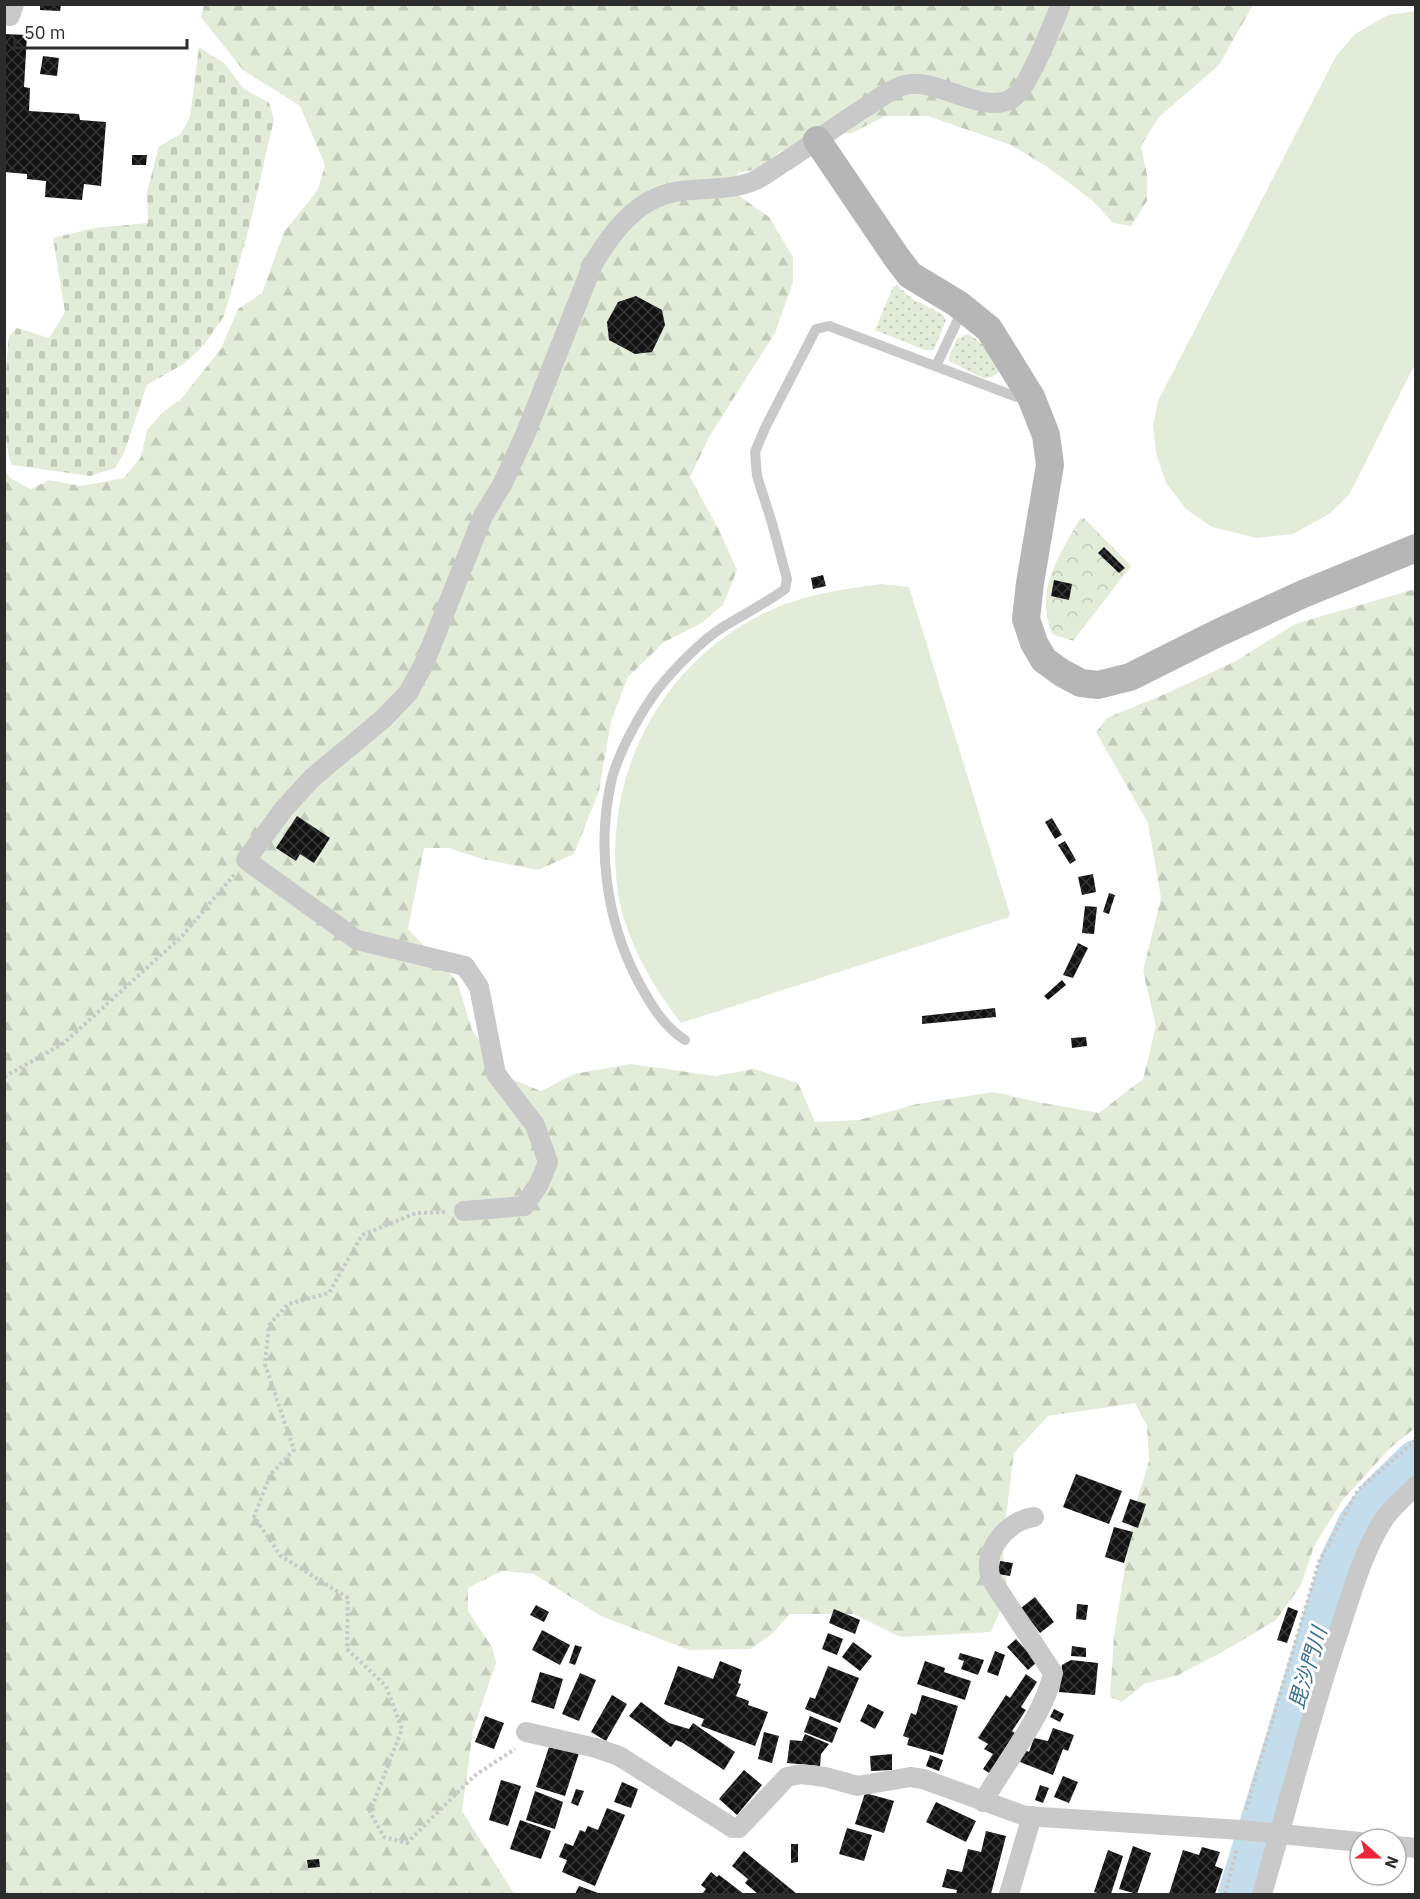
<svg xmlns="http://www.w3.org/2000/svg" width="1420" height="1899" font-family="'IBM Plex Sans','Noto Sans JP',sans-serif">
<style>
.grass{fill:url(#grass-dots)}
.forest{fill:url(#forest-firs)}
.cemetery{fill:url(#cemetery-stones)}
.park{fill:url(#park-crowns)}
.pitch{fill:#e3ebd9}
.lines{fill:none;stroke-linecap:round;stroke-linejoin:round}
.river{stroke:#c4ddec;stroke-width:42}
.building{fill:url(#building-cross-hatch)}
.path{stroke:#c9c9c9;stroke-width:4;stroke-dasharray:3 3;stroke-linecap:butt}
.lane{stroke:#c9c9c9;stroke-width:10}
.street{stroke:#c9c9c9;stroke-width:20}
.secondary{stroke:#b6b6b6;stroke-width:28}
.labels{text-anchor:middle;stroke-width:6;stroke-linejoin:round;paint-order:stroke}
.water-label{font-size:21px;font-style:italic;fill:#396f90;stroke:#fff}
</style>
<defs>
<pattern id="grass-dots" width="8" height="8" patternUnits="userSpaceOnUse" patternTransform="scale(1.5)"><rect width="8" height="8" fill="#e3ebd9"/><path d="M2 2h.1M6 6h.1" fill="none" stroke="#c3caba" stroke-width="1.8" stroke-linecap="round"/></pattern>
<pattern id="forest-firs" width="22" height="20" patternUnits="userSpaceOnUse" patternTransform="scale(1.5)"><rect width="22" height="20" fill="#e3ebd9"/><path d="M5 1l3.5 6h-7zM16 11l3.5 6h-7z" fill="#c3caba"/></pattern>
<pattern id="cemetery-stones" width="16" height="16" patternUnits="userSpaceOnUse" patternTransform="scale(1.5)"><rect width="16" height="16" fill="#e3ebd9"/><path d="M2 7V4a2 2 0 0 1 4 0v3zM10 15v-3a2 2 0 0 1 4 0v3z" fill="#c3caba"/></pattern>
<pattern id="park-crowns" width="20" height="18" patternUnits="userSpaceOnUse" patternTransform="scale(1.5)"><rect width="20" height="18" fill="#e3ebd9"/><path d="M2 6a3 3 0 1 1 6 0M12 15a3 3 0 1 1 6 0" fill="none" stroke="#c3caba"/></pattern>
<pattern id="building-cross-hatch" width="8" height="8" patternUnits="userSpaceOnUse" patternTransform="scale(1.5)"><rect width="8" height="8" fill="#131313"/><path d="M0 0l8 8M0 8l8-8" fill="none" stroke="#363636"/></pattern>
</defs>
<rect width="100%" height="100%" fill="#fff"/>
<g class="grass">
<path d="M897,285L911,298L942,314L946,320L934,350H925L875,330L893,287Z"/>
<path d="M967,334C980,339 994,356 1000,369C997,376 990,378 983,378L949,361V357L957,339Z"/>
</g>
<path class="forest" d="M204,5H1253L1219,65L1158,118L1141,146L1147,175V201L1131,226L1113,223L1092,200L1049,168L1011,145L928,116H885L852,133L815,135L796,146L779,152L763,168L737,173L738,195L769,217L793,257V282L775,333L709,437L690,477L718,528L737,570L723,605L702,623L664,642L628,677L611,721L599,791L574,854L538,870L482,859L449,848H424L408,929L457,981L472,1030L506,1077L541,1091L574,1074L630,1064L716,1076L754,1069L798,1083L815,1122L859,1120L917,1104L994,1092L1038,1102L1099,1113L1143,1079L1156,1026L1143,971L1161,898L1148,823L1096,732L1107,718L1165,694L1234,662L1295,624L1415,589V1428L1389,1449L1342,1501L1314,1546L1301,1585L1276,1620L1224,1651L1178,1675L1144,1684L1122,1702L1110,1697L1114,1636L1134,1510L1149,1461L1147,1426L1135,1403L1048,1416L1014,1453L1002,1548L1008,1592L991,1632L900,1637L854,1614H790L771,1635L750,1649L689,1650L601,1616L534,1574L502,1571L468,1588V1611L492,1647L496,1663L473,1730L462,1811L513,1892L516,1894H5L4,468L10,478L31,489L49,480L81,486L124,478L141,457L147,430L163,412L180,400L221,349L238,309L262,293L284,232L318,190L325,165L300,106L243,70L201,17Z"/>
<path class="cemetery" d="M199,47L224,63L243,88L269,103L274,119L249,228L224,316L203,346L185,363L147,385L124,453L115,468L90,476L12,465C0,439 6,367 9,336L17,328L49,338L65,312L53,238L94,228L148,223L147,193L159,146L181,134L190,117Z"/>
<path class="park" d="M1084,518L1131,566L1073,641L1052,634C1035,589 1058,557 1080,519Z"/>
<g class="pitch">
<path d="M1415,11V364L1349,495L1329,514L1293,534L1257,538L1212,527L1186,509L1166,483L1156,453L1153,425L1158,401L1336,56L1355,34L1388,15Z"/>
<path d="M881,584L909,587L1010,914L1009,917L681,1023C653,987 625,939 618,893C601,775 662,659 771,610C806,594 844,589 881,584Z"/>
</g>
<g class="lines">
<path class="river" d="M1239,1894L1342,1559L1358,1525L1381,1495L1416,1461"/>
</g>
<g class="building">
<path d="M40,4H61L60,11L40,10Z"/>
<path d="M4,34L27,35L24,87L30,88L29,111L79,114L80,120L106,122L101,186L84,184L82,200L45,197L46,181L27,179V174L4,172Z"/>
<path d="M43,56L59,58L57,76L40,74Z"/>
<path d="M132,155H147L146,165H132Z"/>
<path d="M636,296L662,310L665,325L652,352L635,354L609,340L607,322L618,302Z"/>
<path d="M1104,547L1125,568L1119,573L1098,553Z"/>
<path d="M823,575L826,586L813,589L811,578Z"/>
<path d="M1054,580L1072,584L1069,600L1051,596Z"/>
<path d="M297,816L330,838L314,863L300,854L296,861L276,848Z"/>
<path d="M1052,818L1062,835L1055,839L1045,822Z"/>
<path d="M1065,841L1076,860L1070,864L1058,845Z"/>
<path d="M1093,874L1096,892L1082,895L1078,877Z"/>
<path d="M1109,893L1115,895L1109,914L1103,912Z"/>
<path d="M1085,906L1097,907L1094,934L1082,933Z"/>
<path d="M1078,943L1088,948L1073,978L1063,975Z"/>
<path d="M1062,980L1066,985L1048,1000L1044,996Z"/>
<path d="M995,1008L996,1017L922,1024V1016Z"/>
<path d="M1086,1037L1087,1046L1072,1048L1071,1038Z"/>
<path d="M1076,1474L1122,1491L1109,1524L1063,1507Z"/>
<path d="M1130,1499L1146,1504L1138,1528L1122,1522Z"/>
<path d="M1114,1527L1133,1532L1124,1563L1105,1557Z"/>
<path d="M1000,1561L1013,1563L1010,1576L998,1574Z"/>
<path d="M1035,1597L1054,1622L1040,1633L1021,1608Z"/>
<path d="M1077,1604L1088,1605L1086,1620L1076,1619Z"/>
<path d="M536,1605L549,1612L544,1622L530,1615Z"/>
<path d="M1288,1607L1298,1611L1287,1643L1277,1640Z"/>
<path d="M834,1609L860,1620L855,1634L829,1623Z"/>
<path d="M542,1630L570,1645L560,1665L532,1650Z"/>
<path d="M828,1633L843,1639L837,1655L822,1649Z"/>
<path d="M1016,1639L1037,1662L1028,1670L1007,1647Z"/>
<path d="M853,1642L872,1656L860,1671L842,1657Z"/>
<path d="M575,1645L582,1647L575,1665L569,1663Z"/>
<path d="M1072,1646L1086,1648V1657L1071,1656Z"/>
<path d="M995,1651L1005,1655L998,1676L987,1672Z"/>
<path d="M960,1653L984,1660L978,1675L961,1669L964,1661L958,1659Z"/>
<path d="M1071,1660L1098,1663L1095,1695L1059,1692L1062,1665Z"/>
<path d="M720,1661L742,1670L738,1683L741,1684L736,1696L749,1701L748,1705L768,1712L755,1746L701,1726L704,1719L664,1704L678,1666L713,1679Z"/>
<path d="M925,1661L945,1668L944,1672L971,1681L965,1700L917,1684Z"/>
<path d="M828,1666L859,1678L840,1723L805,1709L810,1697L815,1699Z"/>
<path d="M540,1672L563,1679L554,1709L531,1702Z"/>
<path d="M580,1673L596,1680L579,1721L562,1714Z"/>
<path d="M1026,1674L1037,1682L1021,1707L1026,1710L1012,1731L1015,1733L989,1773L983,1769L993,1754L984,1749L988,1744L978,1738L1006,1695L1010,1698Z"/>
<path d="M612,1695L627,1704L606,1741L591,1732Z"/>
<path d="M922,1695L958,1706L943,1755L907,1745L909,1738L903,1736L911,1713L916,1715Z"/>
<path d="M641,1702L669,1723L689,1729L693,1723L735,1752L724,1770L683,1743L676,1740L671,1747L629,1716Z"/>
<path d="M868,1704L884,1712L875,1729L860,1721Z"/>
<path d="M1054,1709L1064,1714L1060,1722L1050,1717Z"/>
<path d="M485,1716L504,1723L494,1749L475,1742Z"/>
<path d="M810,1716L838,1728L832,1743L804,1732Z"/>
<path d="M1053,1728L1074,1735L1068,1751L1063,1749L1053,1775L1020,1762L1025,1750L1029,1752L1034,1738L1048,1741Z"/>
<path d="M764,1732L779,1736L772,1763L758,1759Z"/>
<path d="M805,1734L829,1744L821,1754L820,1766L787,1763L790,1740L802,1741Z"/>
<path d="M558,1746L579,1753L565,1796L536,1787L549,1747L557,1749Z"/>
<path d="M892,1754V1770L871,1771L870,1756Z"/>
<path d="M930,1755L943,1760L939,1771L926,1766Z"/>
<path d="M744,1770L762,1785L737,1815L719,1799Z"/>
<path d="M1063,1776L1078,1782L1069,1803L1054,1797Z"/>
<path d="M501,1780L521,1786L508,1826L489,1820Z"/>
<path d="M622,1782L638,1789L631,1808L614,1802Z"/>
<path d="M1040,1785L1049,1788L1043,1803L1035,1800Z"/>
<path d="M576,1789L584,1791L578,1806L571,1803Z"/>
<path d="M535,1791L563,1802L555,1829L526,1820Z"/>
<path d="M865,1793L894,1801L884,1833L855,1824Z"/>
<path d="M936,1802L976,1821L966,1842L926,1822Z"/>
<path d="M607,1808L625,1815L595,1886L562,1872L567,1860L559,1857L565,1843L573,1846L580,1830L585,1832L588,1826L598,1830Z"/>
<path d="M520,1820L551,1831L541,1859L510,1849Z"/>
<path d="M847,1828L872,1835L864,1861L839,1854Z"/>
<path d="M986,1831L1006,1836L991,1894H956L957,1890L942,1887L947,1869L962,1872L968,1849L981,1852Z"/>
<path d="M791,1844H798V1862L791,1863Z"/>
<path d="M1133,1846L1151,1853L1137,1894L1119,1889Z"/>
<path d="M1202,1847L1220,1852L1215,1866L1223,1869L1215,1894H1169L1183,1850L1199,1855Z"/>
<path d="M1108,1850L1123,1856L1111,1894H1101L1094,1892Z"/>
<path d="M744,1851L797,1894H758L745,1883L748,1879L732,1866Z"/>
<path d="M319,1859L320,1867L308,1868L307,1860Z"/>
<path d="M711,1872L717,1877L719,1875L744,1894H702L706,1889L701,1885Z"/>
<path d="M579,1886L601,1894H575Z"/>
</g>
<g class="lines">
<g class="path">
<path d="M4,1077L64,1043L182,936L234,875"/>
<path d="M445,1212L416,1213L362,1235L329,1293L288,1304L269,1325L265,1364L294,1450L270,1475L254,1517L281,1556L348,1598L347,1649L386,1686L402,1729L370,1812L384,1837L407,1843L474,1776L515,1749"/>
<path d="M1246,1810L1319,1562L1358,1490L1416,1440"/>
<path d="M1225,1894L1237,1849"/>
</g>
<g class="lane">
<path d="M936,366L963,309"/>
<path d="M685,1040C663,1026 650,1003 638,981C606,920 596,845 612,778C619,752 641,711 658,689C673,670 702,640 723,627C744,614 765,604 785,589L787,579L772,523L757,476L755,452L765,428L816,329L829,326L1017,397H1025"/>
</g>
<g class="street">
<path d="M10,16L14,4"/>
<path d="M464,1211L524,1206L539,1184L548,1162L535,1125L496,1074L479,987L465,966L357,940L246,860L283,810L312,778L383,719L408,693L424,664L483,516L502,485L525,435L593,264C608,238 629,209 658,197C689,184 725,194 756,180C766,175 776,167 786,161C814,143 841,122 869,105C879,98 893,88 905,85C935,76 986,118 1014,97C1029,86 1053,24 1061,4"/>
<path d="M526,1732L596,1748L619,1756L733,1828H739L787,1777L801,1774L825,1777L858,1786L910,1777L923,1779L1025,1816L1241,1830L1360,1842"/>
<path d="M983,1802C1004,1764 1045,1714 1053,1673L993,1582C978,1556 1006,1520 1034,1517"/>
<path d="M1396,1846L1416,1848"/>
<path d="M1009,1894L1032,1816"/>
<path d="M1262,1894C1288,1806 1310,1716 1340,1628C1352,1592 1363,1552 1384,1519C1392,1507 1405,1496 1416,1486"/>
</g>
<path class="secondary" d="M817,140L897,258L910,275L958,304L989,329L1031,397L1046,435L1050,465L1030,583L1026,619L1034,643L1044,660L1062,673L1081,683L1098,685L1130,677L1218,633L1303,594L1416,548"/>
</g>
<g class="labels">
<g class="water-label">
<text transform="translate(1308 1668) rotate(-73)" y="7">毘沙門川</text>
</g>
</g>
<rect width="1420" height="1899" fill="none" stroke="#2c2c2c" stroke-width="12"/>
<g transform="translate(1378 1857) rotate(111)"><circle r="28" fill="#ffffff" stroke="#ababab" stroke-width="1.5"/>
<path d="M0-4.5L10 22L0 15L-10 22Z" fill="#ea2838"/>
<text y="-9" font-size="16" font-weight="bold" text-anchor="middle" fill="#2c2c2c">N</text>
</g>
<path d="M15 39v9h172v-9" fill="none" stroke="#2c2c2c" stroke-width="3"/>
<text x="24" y="39" font-size="18" fill="#2c2c2c" stroke="#ffffff" stroke-width="4.5" paint-order="stroke">50 m</text>
</svg>
